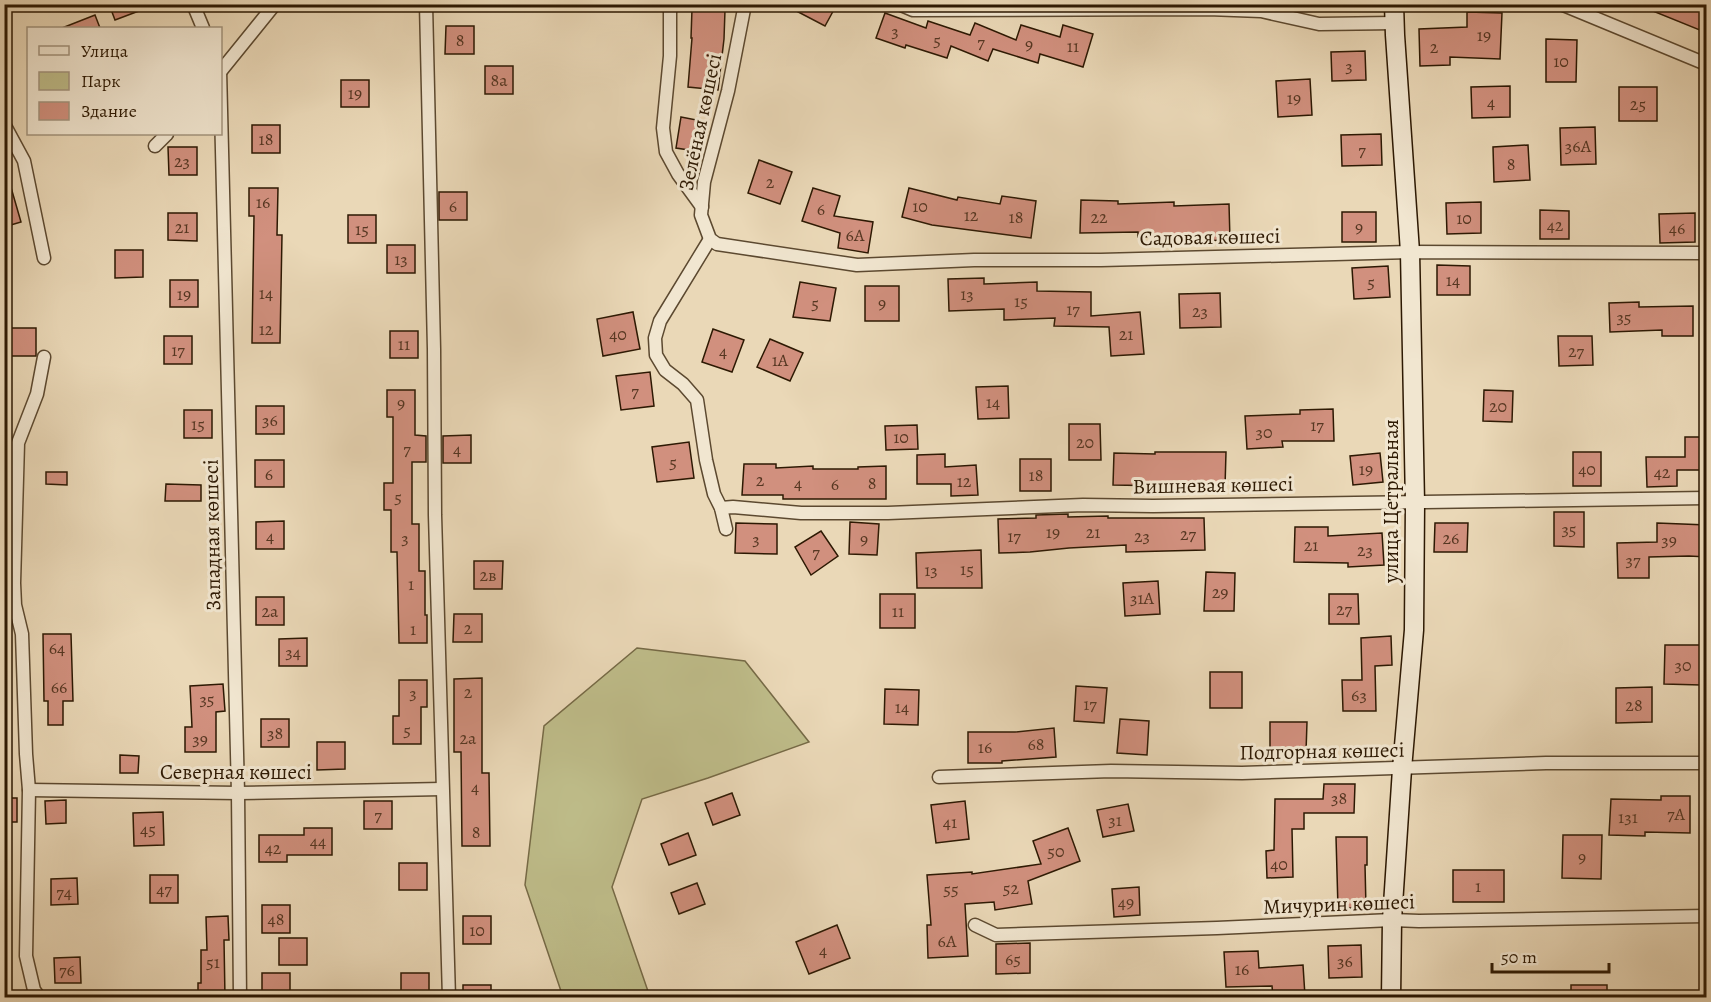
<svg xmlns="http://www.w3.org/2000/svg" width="1711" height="1002" font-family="Alegreya,serif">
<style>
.green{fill:#bebc89;stroke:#766a46;stroke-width:1.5}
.building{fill:#d1907e;stroke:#2d1903;stroke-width:1.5}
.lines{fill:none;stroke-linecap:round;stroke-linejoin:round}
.street-casing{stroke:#5c4930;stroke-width:15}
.secondary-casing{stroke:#2d1903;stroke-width:21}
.street{stroke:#f1e6d0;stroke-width:12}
.secondary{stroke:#f1e6d0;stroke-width:18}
.labels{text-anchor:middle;stroke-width:6;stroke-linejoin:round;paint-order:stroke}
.number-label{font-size:18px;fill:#563722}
.street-label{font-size:21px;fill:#2d1903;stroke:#f1e6d0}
</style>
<rect width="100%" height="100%" fill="#ead8b7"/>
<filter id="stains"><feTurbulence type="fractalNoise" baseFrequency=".00333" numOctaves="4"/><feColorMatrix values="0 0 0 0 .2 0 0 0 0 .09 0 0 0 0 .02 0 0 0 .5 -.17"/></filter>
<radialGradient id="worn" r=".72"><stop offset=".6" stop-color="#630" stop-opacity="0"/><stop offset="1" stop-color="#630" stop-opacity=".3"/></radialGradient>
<path class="green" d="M637,648L745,661L809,742L708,778L642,799L612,887L650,997H563L525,885L544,726Z"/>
<g class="building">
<path d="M109,4H151L152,6L115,20Z"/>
<path d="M783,4H837L825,26Z"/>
<path d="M1638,4H1707V33L1638,5Z"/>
<path d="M692,9L725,10L724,39L718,90L688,87L692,38H691Z"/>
<path d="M1467,12L1502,13L1500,59L1450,57V65L1420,66L1419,29L1467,27Z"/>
<path d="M885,13L926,28L928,21L970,35L975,23L1016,40L1021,25L1060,37L1063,25L1093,34L1083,67L1040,54L1038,63L993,49L988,61L951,46L947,58L906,45L905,48L876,38Z"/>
<path d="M95,15L100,28H62Z"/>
<path d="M446,26H474V54H445Z"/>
<path d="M1546,39L1577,40L1576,82H1546Z"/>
<path d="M1365,51L1366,80L1332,81L1331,52Z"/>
<rect x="485" y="66" width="28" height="28"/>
<path d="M1310,79L1312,115L1278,117L1276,81Z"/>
<rect x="341" y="80" width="28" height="27"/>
<path d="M1510,86V117L1472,118L1471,87Z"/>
<rect x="1619" y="87" width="38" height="34"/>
<path d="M681,117L707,122L702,152L676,148Z"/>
<rect x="252" y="125" width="28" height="28"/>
<path d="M1595,127L1596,164L1561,165L1560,128Z"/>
<path d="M1381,134L1382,165L1342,166L1341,135Z"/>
<path d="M1528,145L1530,180L1494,182L1493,147Z"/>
<path d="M168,147H197V175H169Z"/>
<path d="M759,160L792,172L780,204L748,193Z"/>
<path d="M4,177H8L21,222L4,227Z"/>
<path d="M249,188H278L277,235H282L280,343H252L254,216H249Z"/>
<path d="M813,188L840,196L834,216L873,222L868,253L838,248L840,233L802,221Z"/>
<path d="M909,188L957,200L958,197L1000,204L1002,196L1036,201L1031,238L932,225L902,217Z"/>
<rect x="439" y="192" width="28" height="28"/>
<path d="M1081,200L1118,201V204L1174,202V206L1229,204L1230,240L1195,241V236L1138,237V232L1080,233Z"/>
<path d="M1481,202V233L1447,234L1446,203Z"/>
<path d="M1540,210L1569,211V239H1540Z"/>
<rect x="1342" y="212" width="34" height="30"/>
<path d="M168,213H197V241L168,240Z"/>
<path d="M1695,213V242L1660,243L1659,214Z"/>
<rect x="348" y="215" width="28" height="28"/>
<rect x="387" y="245" width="28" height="28"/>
<path d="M115,250H143V277L115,278Z"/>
<path d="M1437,265L1470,266V295H1437Z"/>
<path d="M1388,266L1390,297L1354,299L1352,268Z"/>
<path d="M984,278V284L1037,282V291L1091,292V316L1140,312L1144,354L1111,356L1109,327L1054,326L1055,318L1004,320V309L949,311L948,279Z"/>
<rect x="170" y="280" width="28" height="27"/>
<path d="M800,282L836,288L830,321L793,317Z"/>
<rect x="865" y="286" width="34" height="35"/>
<path d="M1220,293L1221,327L1180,328L1179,294Z"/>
<path d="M1639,302V307L1693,306V336H1662V330L1610,332L1609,303Z"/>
<path d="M633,312L640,349L603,356L597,319Z"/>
<rect x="8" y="328" width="28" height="28"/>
<path d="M713,329L744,340L732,372L702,362Z"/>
<rect x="390" y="331" width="28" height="27"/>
<rect x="164" y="336" width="28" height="28"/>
<path d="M1558,336H1592L1593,365L1559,366Z"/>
<path d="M770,339L803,353L790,381L757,367Z"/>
<path d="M650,372L654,406L621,410L616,376Z"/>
<path d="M1008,386L1009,418L978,419L976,387Z"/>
<path d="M387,390H415V435L426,436V462H412V524H419V571H425V615H427V643H399L397,552H391V510H384V483H393V417H387Z"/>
<path d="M1484,390L1513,391L1512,422L1483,421Z"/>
<rect x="256" y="406" width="28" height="28"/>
<path d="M1333,409L1334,441H1282L1283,447L1247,449L1245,416L1300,414V410Z"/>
<rect x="184" y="410" width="28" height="28"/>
<path d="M1069,424H1100L1101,460H1069Z"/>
<path d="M917,425L918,449L886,450L885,426Z"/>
<path d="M471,435V463H443V436Z"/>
<path d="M1685,437H1707V470H1677V486L1647,487L1646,457H1685Z"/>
<path d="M689,442L694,478L657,482L652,447Z"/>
<path d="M1155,452H1226L1225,487L1113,485L1114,453L1155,454Z"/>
<rect x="1573" y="452" width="28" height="34"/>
<path d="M1380,453L1383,482L1353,485L1350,456Z"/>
<path d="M945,454V467L976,465L978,495L951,496V484H917V455Z"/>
<rect x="1020" y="459" width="31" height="32"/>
<rect x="255" y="460" width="29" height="27"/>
<path d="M744,464H776V468L813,466V469H858V467L886,466V499H783V495H742Z"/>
<path d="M46,472H67V485L46,484Z"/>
<path d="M166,484L201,485V501H165Z"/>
<path d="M1554,512H1584V547L1554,546Z"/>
<path d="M1068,514V517L1108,516V518H1204L1205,550L1126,552V545L1069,548L1030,552L999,553L998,519L1036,518V515Z"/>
<path d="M284,521V549H256V522Z"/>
<path d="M850,522L879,524L877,555L849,554Z"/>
<path d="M736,523L777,524V554L735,553Z"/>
<path d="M1435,523H1468L1467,552H1434Z"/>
<path d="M1657,523L1707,525V557L1689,556L1649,557V578H1618L1617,543L1657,542Z"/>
<path d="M1295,527H1328V536L1382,533L1384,565L1348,567V563L1294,562Z"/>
<path d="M821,531L838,556L811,575L795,547Z"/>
<path d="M981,550L982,588H917L916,553Z"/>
<path d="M474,561H503L502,589H474Z"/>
<path d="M1206,572L1235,573L1234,611H1204Z"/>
<path d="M1158,581L1160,614L1125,616L1123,583Z"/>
<rect x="880" y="594" width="35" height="34"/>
<path d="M1329,594H1358L1359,624H1329Z"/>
<rect x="256" y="597" width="28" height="28"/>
<path d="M454,614H482V642H453Z"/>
<path d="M43,634H71L73,701H63V725H48V701H44Z"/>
<path d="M1391,636L1392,665L1375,666L1376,711H1343L1342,680H1362L1361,638Z"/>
<path d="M307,638V666H279V639Z"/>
<path d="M1665,645H1702L1701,685L1664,684Z"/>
<rect x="1210" y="672" width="32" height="36"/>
<path d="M482,678V773H489L490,846H462L461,752H454V679Z"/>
<path d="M399,680H427V707H421V744H393V716H399Z"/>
<path d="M223,684L225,711L216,712V752H185V727H192L190,686Z"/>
<path d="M1076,686L1107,688L1104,723L1074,721Z"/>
<path d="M1652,687V722L1616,723V688Z"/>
<path d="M885,689L919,690L918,725L884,724Z"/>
<rect x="261" y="719" width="28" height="28"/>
<path d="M1120,719L1149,721L1147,755L1117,753Z"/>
<path d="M1270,722H1307L1306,752H1270Z"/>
<path d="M1054,728L1056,757L1002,761V763H968V732H1015Z"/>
<path d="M317,742H345V769L317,770Z"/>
<path d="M120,755L139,756L138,773H120Z"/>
<path d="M1324,784H1355L1354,813H1304V829H1292L1293,877L1267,878L1266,851L1274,850L1275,799H1323Z"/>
<path d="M732,793L740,815L713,825L705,803Z"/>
<path d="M1661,796H1690V833L1645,832V836L1609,835L1611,799L1661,800Z"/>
<rect x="4" y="798" width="13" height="24"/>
<path d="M66,800V823L46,824L45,801Z"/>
<rect x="364" y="801" width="28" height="28"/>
<path d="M965,801L969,839L936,843L931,805Z"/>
<path d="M1128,804L1134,831L1103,837L1097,810Z"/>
<path d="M163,812L164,845L134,846L133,813Z"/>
<path d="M304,828H332V855H287V862H259V835H304Z"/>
<path d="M1068,828L1080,861L1028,881L1032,904L995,910L994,902L965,904L968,956L928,958L927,925H931L927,875L972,872V874L1041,864L1033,841Z"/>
<path d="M688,833L696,855L669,865L661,844Z"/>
<path d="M1563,835H1602L1601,879L1562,878Z"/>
<path d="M1336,837H1367V865H1365L1366,908H1338Z"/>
<rect x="399" y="863" width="28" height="27"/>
<rect x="1453" y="870" width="51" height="32"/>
<rect x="150" y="875" width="28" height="28"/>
<path d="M77,878L78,904L51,905V879Z"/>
<path d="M697,883L705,904L679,914L671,893Z"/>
<path d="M1139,887L1140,915L1114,917L1112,889Z"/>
<rect x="262" y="905" width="28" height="28"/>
<path d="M228,916L229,940H224L225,998H198V983H201V950H207L206,917Z"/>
<rect x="463" y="916" width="28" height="28"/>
<path d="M837,925L850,958L809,974L796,942Z"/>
<rect x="279" y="938" width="28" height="27"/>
<path d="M1030,943V973L996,974V944Z"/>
<path d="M1361,945L1362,977L1329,978L1328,946Z"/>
<path d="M1258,951L1259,968L1303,965L1305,996L1273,997L1272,986L1226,987L1224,952Z"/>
<path d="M80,957L81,983H55L54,958Z"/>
<rect x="262" y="973" width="28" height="25"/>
<rect x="401" y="973" width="28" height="25"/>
<rect x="463" y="985" width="28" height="13"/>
<rect x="1571" y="985" width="36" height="13"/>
</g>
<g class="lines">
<defs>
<g id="street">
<path d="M193,4L203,28"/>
<path d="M426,4L434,349L435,515L449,998"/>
<path d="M670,4V56L663,128L666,152L678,174L702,207"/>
<path d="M745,4L728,91L704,182L701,215L710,239L717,244L857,265L974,260H1101L1410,252L1706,253"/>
<path d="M899,4L913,10L1208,9L1261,11L1319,24L1395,23"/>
<path d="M1561,4L1706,64"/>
<path d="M220,70L238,793L240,998"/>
<path d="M220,72L275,4"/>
<path d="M4,124L24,161L44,258"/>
<path d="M155,146L167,134"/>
<path d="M710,239L660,321L655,338L656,355L665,370L683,384L697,400L706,460L714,494L721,508L726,529"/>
<path d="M721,508L733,507L801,513H888L1083,505L1153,506L1706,498"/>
<path d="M939,777L1111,771L1242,773L1546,763H1706"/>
<path d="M29,790L238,793L442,789"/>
<path d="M975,925L996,935L1217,928L1392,920L1419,921L1706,916"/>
<path d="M40,998L34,990L26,956L29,790L26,754L22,634L15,605L14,583L18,443L37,394L44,357"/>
</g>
<path id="secondary" d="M1391,998L1392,920L1402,769L1414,630L1415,503L1410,252L1395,35L1394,4"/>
</defs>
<use href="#street" class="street-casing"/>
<use href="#secondary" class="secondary-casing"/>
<use href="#street" class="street"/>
<use href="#secondary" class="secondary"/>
</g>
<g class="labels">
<g class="number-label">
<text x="895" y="37">3</text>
<text x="1484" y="41">19</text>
<text x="460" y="46">8</text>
<text x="937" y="46">5</text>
<text x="981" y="48">7</text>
<text x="1029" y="50">9</text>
<text x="1073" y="52">11</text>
<text x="1434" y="53">2</text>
<text x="1561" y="67">10</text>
<text x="1349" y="72">3</text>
<text x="499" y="86">8а</text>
<text x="355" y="99">19</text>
<text x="1294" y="104">19</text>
<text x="1491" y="108">4</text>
<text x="1638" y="110">25</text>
<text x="266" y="145">18</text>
<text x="1578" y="152">36А</text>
<text x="1362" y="156">7</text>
<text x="182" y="167">23</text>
<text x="1511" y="170">8</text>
<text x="770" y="188">2</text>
<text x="263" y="208">16</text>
<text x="453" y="212">6</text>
<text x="920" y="212">10</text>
<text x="821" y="215">6</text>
<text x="971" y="221">12</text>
<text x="1016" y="223">18</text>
<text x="1099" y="223">22</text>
<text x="1464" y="224">10</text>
<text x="1555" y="231">42</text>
<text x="182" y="233">21</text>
<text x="1359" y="233">9</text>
<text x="1677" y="234">46</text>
<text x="362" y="235">15</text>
<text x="855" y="241">6А</text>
<text x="401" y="265">13</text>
<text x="1453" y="286">14</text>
<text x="1371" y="288">5</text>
<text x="266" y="299">14</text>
<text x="184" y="300">19</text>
<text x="967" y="300">13</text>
<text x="1021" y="307">15</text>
<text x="815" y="309">5</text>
<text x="882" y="309">9</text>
<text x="1073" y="315">17</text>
<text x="1200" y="317">23</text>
<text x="1624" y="323">35</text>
<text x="266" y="335">12</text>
<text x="618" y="340">40</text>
<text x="1126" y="340">21</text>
<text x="404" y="350">11</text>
<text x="178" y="356">17</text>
<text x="723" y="357">4</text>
<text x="1576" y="357">27</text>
<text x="780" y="366">1А</text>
<text x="635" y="397">7</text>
<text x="993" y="408">14</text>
<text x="401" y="409">9</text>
<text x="1498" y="412">20</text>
<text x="270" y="426">36</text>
<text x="198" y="430">15</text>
<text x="1317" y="431">17</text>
<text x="1264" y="438">30</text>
<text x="901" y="443">10</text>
<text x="1085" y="448">20</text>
<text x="407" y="455">7</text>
<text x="457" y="455">4</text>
<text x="673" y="468">5</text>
<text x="1366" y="475">19</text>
<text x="1587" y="475">40</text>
<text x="1662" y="478">42</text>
<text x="269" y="480">6</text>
<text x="1036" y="481">18</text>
<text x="760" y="486">2</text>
<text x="964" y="487">12</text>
<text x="798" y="489">4</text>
<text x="872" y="489">8</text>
<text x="835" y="490">6</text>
<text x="398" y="503">5</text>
<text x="1569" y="535">35</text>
<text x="1053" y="538">19</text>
<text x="1093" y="538">21</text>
<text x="1188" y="540">27</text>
<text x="270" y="542">4</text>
<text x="1014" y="542">17</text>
<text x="1142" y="542">23</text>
<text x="405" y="544">3</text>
<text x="1451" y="544">26</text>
<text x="756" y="545">3</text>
<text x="864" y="545">9</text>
<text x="1669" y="546">39</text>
<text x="1311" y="551">21</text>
<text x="1365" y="556">23</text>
<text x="816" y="558">7</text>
<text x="1633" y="566">37</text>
<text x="967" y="575">15</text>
<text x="931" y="576">13</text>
<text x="488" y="581">2в</text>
<text x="411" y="590">1</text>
<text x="1220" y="598">29</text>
<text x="1142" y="604">31А</text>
<text x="1344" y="615">27</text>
<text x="270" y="617">2а</text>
<text x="898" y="617">11</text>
<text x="468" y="634">2</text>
<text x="413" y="635">1</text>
<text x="57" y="654">64</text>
<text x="293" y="658">34</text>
<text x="1683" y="671">30</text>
<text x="59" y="693">66</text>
<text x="468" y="698">2</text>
<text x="413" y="699">3</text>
<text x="1359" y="701">63</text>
<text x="207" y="705">35</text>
<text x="1090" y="710">17</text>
<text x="1634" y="711">28</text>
<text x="902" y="713">14</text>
<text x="407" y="736">5</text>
<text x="275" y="739">38</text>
<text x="468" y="744">2а</text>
<text x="200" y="745">39</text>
<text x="1036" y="750">68</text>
<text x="985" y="753">16</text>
<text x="475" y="793">4</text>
<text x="1339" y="804">38</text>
<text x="1676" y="820">7А</text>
<text x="378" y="821">7</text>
<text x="1628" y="823">131</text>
<text x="1115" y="826">31</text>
<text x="950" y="828">41</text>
<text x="148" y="835">45</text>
<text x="476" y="838">8</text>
<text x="318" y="847">44</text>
<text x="273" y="854">42</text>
<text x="1056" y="857">50</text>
<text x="1582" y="863">9</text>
<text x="1279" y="870">40</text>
<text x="1478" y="892">1</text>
<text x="1011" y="894">52</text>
<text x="164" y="895">47</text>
<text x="951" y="895">55</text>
<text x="64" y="898">74</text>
<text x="1126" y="908">49</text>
<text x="276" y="925">48</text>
<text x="477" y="936">10</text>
<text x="947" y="947">6А</text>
<text x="823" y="956">4</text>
<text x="1013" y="965">65</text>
<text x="1345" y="967">36</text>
<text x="213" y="968">51</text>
<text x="1242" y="975">16</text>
<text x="67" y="976">76</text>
</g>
<g class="street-label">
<text transform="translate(700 122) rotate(-78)" y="7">Зелёная көшесі</text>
<text transform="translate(1210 237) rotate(-1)" y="7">Садовая көшесі</text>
<text transform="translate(1213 485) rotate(-1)" y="7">Вишневая көшесі</text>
<text transform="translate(1391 501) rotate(-90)" y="7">улица Цетральная</text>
<text transform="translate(212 535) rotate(-91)" y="7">Западная көшесі</text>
<text transform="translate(1322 751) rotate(-1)" y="7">Подгорная көшесі</text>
<text x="236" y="779">Северная көшесі</text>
<text transform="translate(1339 904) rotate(-2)" y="7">Мичурин көшесі</text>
</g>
</g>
<rect width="1711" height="1002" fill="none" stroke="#ead8b7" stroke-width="24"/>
<rect x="6" y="6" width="1699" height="990" fill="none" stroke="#2d1903" stroke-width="3"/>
<rect x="12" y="12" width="1687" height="978" fill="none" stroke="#2d1903" stroke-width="1.5"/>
<rect x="27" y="27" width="195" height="108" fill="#f1e6d0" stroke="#a3947e" stroke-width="1.5"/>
<rect x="39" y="46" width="30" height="9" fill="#f1e6d0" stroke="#a3947e" stroke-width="1.5"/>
<text x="81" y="57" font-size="18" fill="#2d1903">Улица</text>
<rect x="39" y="72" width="30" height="18" fill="#bebc89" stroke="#a3947e" stroke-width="1.5"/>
<text x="81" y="87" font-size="18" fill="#2d1903">Парк</text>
<rect x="39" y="102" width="30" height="18" fill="#d1907e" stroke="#a3947e" stroke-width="1.5"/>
<text x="81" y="117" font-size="18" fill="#2d1903">Здание</text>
<path d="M1492 963v9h117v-9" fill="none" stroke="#2d1903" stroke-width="3"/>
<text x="1501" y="963" font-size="18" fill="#2d1903" stroke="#f1e6d0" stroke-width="4.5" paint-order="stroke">50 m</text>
<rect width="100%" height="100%" filter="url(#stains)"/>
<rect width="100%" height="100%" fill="url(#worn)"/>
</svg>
